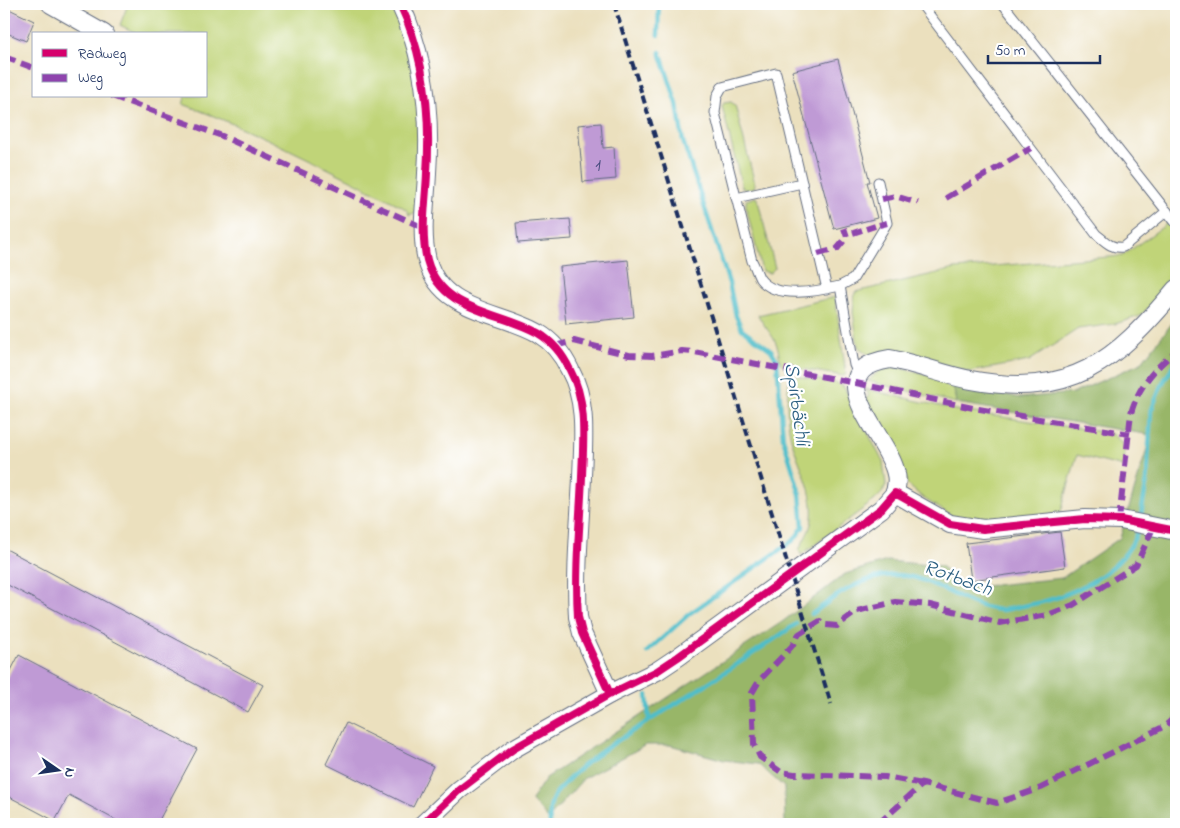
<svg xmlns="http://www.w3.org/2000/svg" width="1180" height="828" font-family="'Indie Flower',sans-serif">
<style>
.green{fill:#c0d478;stroke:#6e826b}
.forest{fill:#98b668;stroke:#5a7263}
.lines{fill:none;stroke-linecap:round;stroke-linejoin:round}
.stream{stroke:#50bdc9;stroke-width:4.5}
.building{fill:#bf9ad5}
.lane-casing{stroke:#646d80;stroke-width:11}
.street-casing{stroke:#646d80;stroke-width:20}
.lane{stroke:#fff;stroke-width:9}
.street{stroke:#fff;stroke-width:18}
.rail{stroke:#1b2f5e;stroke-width:4;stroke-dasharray:8 4;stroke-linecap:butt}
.quiet{stroke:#8e44ad;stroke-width:6;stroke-dasharray:12 6;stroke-linecap:butt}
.cycleway-casing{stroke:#fff;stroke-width:11}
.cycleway{stroke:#d6006c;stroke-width:8}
.labels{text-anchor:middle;stroke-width:4.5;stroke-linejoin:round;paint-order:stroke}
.number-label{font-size:18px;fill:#444a7c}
.water-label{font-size:21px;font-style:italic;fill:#2e6183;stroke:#fff}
</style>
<rect width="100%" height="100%" fill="#fff"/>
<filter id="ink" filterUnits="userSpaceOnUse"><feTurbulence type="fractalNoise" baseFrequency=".02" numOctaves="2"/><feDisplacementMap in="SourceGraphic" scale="10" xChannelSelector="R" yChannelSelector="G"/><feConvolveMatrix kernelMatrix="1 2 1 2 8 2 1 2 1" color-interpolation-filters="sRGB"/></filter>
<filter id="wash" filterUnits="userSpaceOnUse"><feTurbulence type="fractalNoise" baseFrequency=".0096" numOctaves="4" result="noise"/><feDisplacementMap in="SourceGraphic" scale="20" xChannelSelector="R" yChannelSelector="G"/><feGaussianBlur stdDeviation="1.12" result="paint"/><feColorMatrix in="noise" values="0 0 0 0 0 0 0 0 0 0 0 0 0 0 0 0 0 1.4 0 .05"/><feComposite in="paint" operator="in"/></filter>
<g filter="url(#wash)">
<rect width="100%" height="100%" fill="#ebe0be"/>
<g class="green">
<path d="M128,4H394L408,39L421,119L417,212L409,215L408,211L401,206C330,169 258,132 183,104L186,96H206V34H138L120,25Z"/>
<path d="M731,102L735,105L755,184L754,188L746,190L742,187L722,106L724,103Z"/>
<path d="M756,197L758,201L775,268L770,273L762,271L746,207V200Z"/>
<path d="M1168,223L1176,234V279L1140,316L1115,324L1078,329L1029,361L969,372L897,351L869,355L858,347L853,312L855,292L955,269L1122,256Z"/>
<path d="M835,297L846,374L844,376L783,366C778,360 780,351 776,343C772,334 763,325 758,315Z"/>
<path d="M892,366L953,382L956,403L868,381L881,369Z"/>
<path d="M790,375L837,383L844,387L883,462L886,485L882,493L875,500L801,555L799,550C804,539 811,530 812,518C815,486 794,459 789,429C786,412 787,392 790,375Z"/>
<path d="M866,389L961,411L1110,433C1124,442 1127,450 1123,467L1077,455L1060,515L973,521L952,516L923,498L907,484L903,469L866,398L869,396Z"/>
</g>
<path class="forest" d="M1176,318V824H785L784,787L758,764L724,760L670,745H646L584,778L548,819L531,800L546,778L782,622L845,574L887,561L941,566L965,588L1062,578L1120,538L1151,435L956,403L953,382L1020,398L1074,393L1141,363Z"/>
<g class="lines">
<g class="stream">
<path d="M658,35L659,4"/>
<path d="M1140,521L1147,480L1151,411L1162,384L1176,362"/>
<path d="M812,614C836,595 861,577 893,575C933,574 961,607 1001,610C1008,610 1016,607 1023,606C1066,599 1125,574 1138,529"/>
<path d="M647,652L689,614L794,540L803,527L800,494L783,438L777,360L771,350L742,329L736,316L729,283L683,141L677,104L660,52"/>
<path d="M647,695L649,721"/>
<path d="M550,824C549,813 549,800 557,792C585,757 629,734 666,710C710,682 754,654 796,624"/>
</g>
</g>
<g id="blocks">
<g class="building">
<path d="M7,8L34,21L26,41L4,32V9L6,10Z"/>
<path d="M838,59L870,182H867L877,218L834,229L792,71Z"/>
<path d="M601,123L603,148L614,147L616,179L583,182L578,125Z"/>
<path d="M570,219L572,239L518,243L516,223Z"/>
<path d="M628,260L634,317L566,324L560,267Z"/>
<path d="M1060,532L1065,567L971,580L966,543Z"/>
<path d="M4,548L263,685L248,712L4,583Z"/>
<path d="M19,655L197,749L157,824H123L69,795L55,821L4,794V684Z"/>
<path d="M346,723L433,766L413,807L326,764Z"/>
</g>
</g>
</g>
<g filter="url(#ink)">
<use href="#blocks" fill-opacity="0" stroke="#646d80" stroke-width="1"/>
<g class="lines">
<defs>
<g id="lane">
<path d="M921,4L1096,234C1105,241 1111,249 1123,247L1167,211"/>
<path d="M1003,4L1176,223"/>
<path d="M736,198L802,183"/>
<path d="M827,289L776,73L722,87L717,96L715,113L752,261C755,266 757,274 760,279C776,300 818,291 840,286"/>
<path d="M859,376L854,365L840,286L853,279L887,223L878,182"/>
</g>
<g id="street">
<path d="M51,4L104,34"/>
<path d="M400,4C425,57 431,115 427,173C426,201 420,232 427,260C441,312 499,311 538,333C553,342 563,355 570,370C588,403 583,441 582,477C580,523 575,570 578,617L582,633L610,694L513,749L459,790L423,824"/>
<path d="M895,493C896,487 898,481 896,474C890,438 813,371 890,359C918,364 944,375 971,380C1071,399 1115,362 1176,289"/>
<path d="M610,694L657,671L678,657L881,509L895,493L950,524L983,529L1085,519L1121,520L1176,531"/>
</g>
</defs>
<use href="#lane" class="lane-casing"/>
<use href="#street" class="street-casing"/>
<use href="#lane" class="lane"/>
<use href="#street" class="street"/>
<path class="rail" d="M614,4L831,704"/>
<g class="quiet">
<path d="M4,57L34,68"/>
<path d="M112,96L222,136L424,228"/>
<path d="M946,198L1031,148"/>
<path d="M882,199L895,196L918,203"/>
<path d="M879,225L887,223"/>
<path d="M866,229L875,226"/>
<path d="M853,233L862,230"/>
<path d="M818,254L837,249L847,237L844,228"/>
<path d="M555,346L574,341L629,355L652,356L682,351L694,352L856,383L973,408L1130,434"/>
<path d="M1119,520L1131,413C1139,385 1154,369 1176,351"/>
<path d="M923,784L885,777L794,774L781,772L760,757L754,744L752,693L759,681L792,646L799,634L820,621L826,625L837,626L857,611L895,602L930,605L1000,623L1048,615L1073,605L1136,565L1153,528"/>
<path d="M878,824L923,784L997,803L1041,788L1165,726L1176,716"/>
</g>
<defs>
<g id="cycleway">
<path d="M400,4C425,57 431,115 427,173C426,201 420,232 427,260C441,312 499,311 538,333C553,342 563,355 570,370C588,403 583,441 582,477C580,523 575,570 578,617L582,633L610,694L513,749L459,790L423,824"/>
<path d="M610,694L657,671L678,657L881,509L895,493L950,524L983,529L1085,519L1121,520L1176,531"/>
</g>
</defs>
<use href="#cycleway" class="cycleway-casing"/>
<use href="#cycleway" class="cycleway"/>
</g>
</g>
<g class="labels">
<g class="number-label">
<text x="598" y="170">1</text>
</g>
<g class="water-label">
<text transform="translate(798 404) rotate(82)" y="7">Spirbächli</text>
<text transform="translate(958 577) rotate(20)" y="7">Rotbach</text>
</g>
</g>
<rect width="1180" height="828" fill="none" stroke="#fff" stroke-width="20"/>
<rect x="32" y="32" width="175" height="65" fill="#ffffff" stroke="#a4acbf"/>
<rect x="42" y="49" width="25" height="8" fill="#d6006c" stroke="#a4acbf"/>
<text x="78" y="58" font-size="15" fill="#1b2f5e">Radweg</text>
<rect x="42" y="74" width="25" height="8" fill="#8e44ad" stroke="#a4acbf"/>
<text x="78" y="82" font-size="15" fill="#1b2f5e">Weg</text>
<g transform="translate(58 770) rotate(103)" stroke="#ffffff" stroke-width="4" paint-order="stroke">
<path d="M0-4L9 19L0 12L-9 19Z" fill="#1b2f5e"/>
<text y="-8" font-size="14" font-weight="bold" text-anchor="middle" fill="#1b2f5e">N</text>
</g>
<path d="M988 55v8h112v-8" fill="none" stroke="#1b2f5e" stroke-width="2.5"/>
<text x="995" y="55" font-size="15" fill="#1b2f5e" stroke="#ffffff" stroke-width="4" paint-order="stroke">50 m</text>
</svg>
